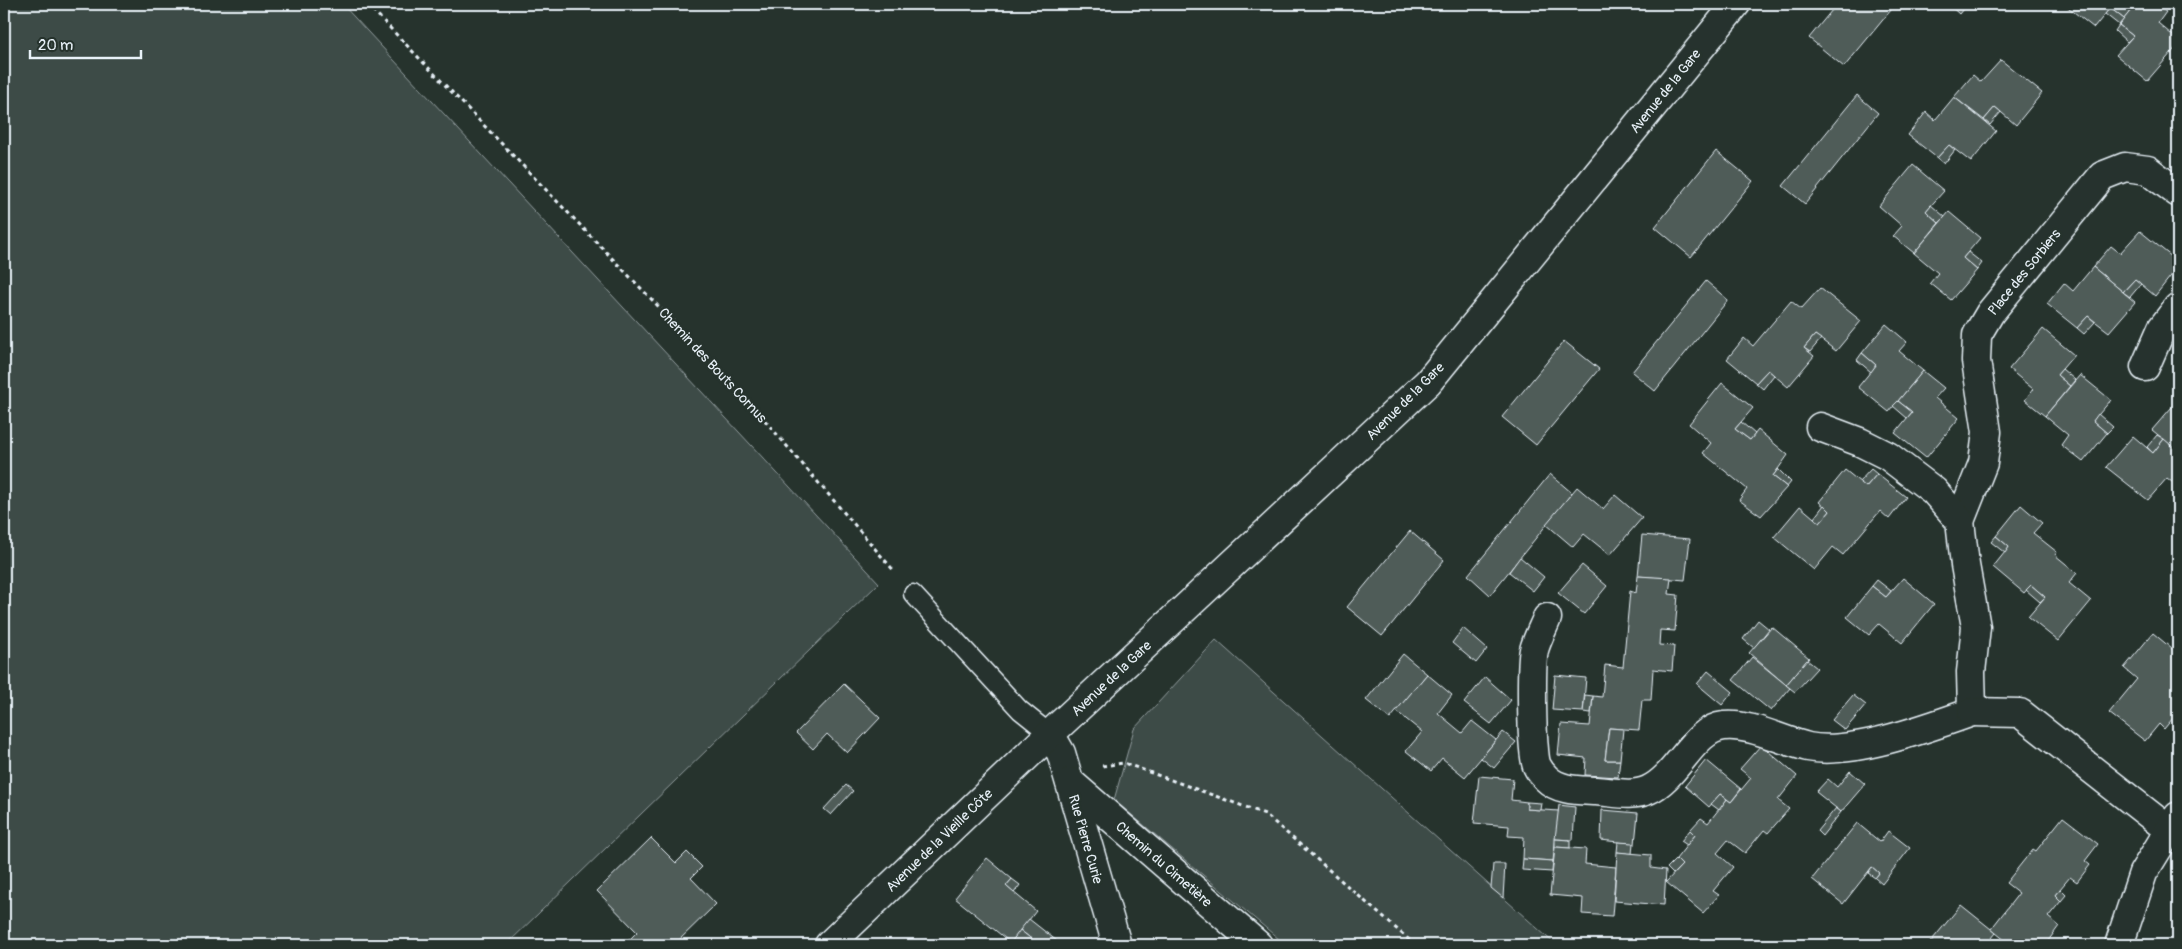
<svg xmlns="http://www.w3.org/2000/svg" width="2182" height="949" font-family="Pangolin,sans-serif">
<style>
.green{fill:#3e4b47;stroke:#939ea0}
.building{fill:#505c59;stroke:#e8f1f8}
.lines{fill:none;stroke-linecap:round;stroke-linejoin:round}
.lane-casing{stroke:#e8f1f8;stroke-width:21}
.street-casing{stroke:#e8f1f8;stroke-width:31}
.secondary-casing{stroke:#e8f1f8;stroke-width:31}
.path{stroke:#e8f1f8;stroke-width:3;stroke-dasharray:4 4;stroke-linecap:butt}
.lane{stroke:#26332d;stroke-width:18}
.street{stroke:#26332d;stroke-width:28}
.secondary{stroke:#26332d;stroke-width:28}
.labels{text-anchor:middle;stroke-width:5;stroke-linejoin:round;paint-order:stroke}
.street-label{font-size:14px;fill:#e8f1f8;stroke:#26332d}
</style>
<rect width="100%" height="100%" fill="#26332d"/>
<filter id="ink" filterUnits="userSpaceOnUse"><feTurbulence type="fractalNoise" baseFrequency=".02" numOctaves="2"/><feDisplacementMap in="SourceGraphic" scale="10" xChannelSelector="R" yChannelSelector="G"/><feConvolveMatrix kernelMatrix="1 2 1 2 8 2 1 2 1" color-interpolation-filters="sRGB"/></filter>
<g filter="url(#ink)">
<g class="green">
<path d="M4,4H342L879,583L506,945H4Z"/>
<path d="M1216,640L1556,945H1286L1114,800L1134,729Z"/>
</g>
<g class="building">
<path d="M1837,4H1896L1844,67L1809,38Z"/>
<path d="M1948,4H1967L1959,14Z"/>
<path d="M2064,4H2136L2124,19L2110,8L2094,28Z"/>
<path d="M2136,4H2155L2166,12L2158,23L2178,40V45L2147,81L2116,55L2133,36L2119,25Z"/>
<path d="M2110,8L2124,19L2119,25L2105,14Z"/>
<path d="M2119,25L2133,36L2127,42L2115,31Z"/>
<path d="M2001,60L2042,93L2016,125L1995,107L1984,120L1954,97L1973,75L1981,82Z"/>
<path d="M1857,95L1878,113L1805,204L1783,186Z"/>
<path d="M1954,97L1996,131L1971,162L1949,145L1937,158L1908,135L1926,112L1935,120Z"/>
<path d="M1995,107L2001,112L1990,125L1984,120Z"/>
<path d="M1949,145L1955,150L1944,164L1937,158Z"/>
<path d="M1716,151L1753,181L1691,257L1655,227Z"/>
<path d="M1913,165L1944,191L1926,211L1939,223L1914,253L1893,236L1902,226L1879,206Z"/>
<path d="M1931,205L1945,217L1939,223L1926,211Z"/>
<path d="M1949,212L1980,238L1963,258L1977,270L1951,300L1930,283L1938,273L1914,253Z"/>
<path d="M2140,231L2178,262V267L2155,296L2135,279L2123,292L2093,267L2111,246L2120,253Z"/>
<path d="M1968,252L1982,263L1977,270L1963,258Z"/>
<path d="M2093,267L2135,302L2109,332L2088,316L2077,328L2047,304L2064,283L2073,291Z"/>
<path d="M2135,279L2141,284L2130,297L2123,292Z"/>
<path d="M1706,281L1728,300L1655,391L1632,372Z"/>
<path d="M1820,288L1861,321L1836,351L1815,335L1804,348L1814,356L1788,387L1768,370L1756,383L1727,359L1744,338L1753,346L1791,301L1801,309Z"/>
<path d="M2088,316L2095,322L2084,334L2077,328Z"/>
<path d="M1886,324L1907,342L1899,351L1923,371L1889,412L1858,387L1876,365L1862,353Z"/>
<path d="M2043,329L2074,355L2057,375L2070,386L2045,416L2025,400L2033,389L2009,369Z"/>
<path d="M1815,335L1821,339L1810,352L1804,348Z"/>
<path d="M1564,341L1599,369L1536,445L1502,417Z"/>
<path d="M1862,353L1876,365L1871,372L1857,360Z"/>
<path d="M2062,369L2075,380L2070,386L2057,375Z"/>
<path d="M1768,370L1774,375L1763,389L1756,383Z"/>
<path d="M1923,371L1944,388L1935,398L1959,418L1926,458L1895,433L1912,412L1898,401Z"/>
<path d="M2080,375L2111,400L2093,421L2107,433L2083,462L2061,445L2068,435L2045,416Z"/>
<path d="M1722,383L1753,408L1735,429L1750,440L1758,430L1788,455L1773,476L1787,487L1761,516L1739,500L1747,489L1703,453L1711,443L1689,424Z"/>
<path d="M2178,400V451L2152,430Z"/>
<path d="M1898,401L1912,412L1907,418L1893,406Z"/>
<path d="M2098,414L2113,427L2107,433L2093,421Z"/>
<path d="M1741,422L1755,434L1750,440L1735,429Z"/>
<path d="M2157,435L2164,439L2153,453L2147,447Z"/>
<path d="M2133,436L2153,453L2164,439L2178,451V484L2177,486L2167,478L2148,500L2106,467Z"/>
<path d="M1778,469L1791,482L1787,487L1773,476Z"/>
<path d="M1871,469L1877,474L1866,487L1859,482Z"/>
<path d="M1845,470L1866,487L1877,474L1906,497L1889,519L1880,511L1843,555L1833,547L1814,570L1774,537L1800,506L1820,523L1830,511L1819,502Z"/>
<path d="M1550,474L1572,493L1490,595L1468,575Z"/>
<path d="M1577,487L1603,509L1615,495L1642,518L1610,555L1584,534L1573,547L1546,524Z"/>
<path d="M1824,505L1830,511L1820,523L1814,518Z"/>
<path d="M2021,505L2042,523L2033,533L2057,552L2055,555L2077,573L2069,583L2091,601L2058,641L2028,617L2045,597L2031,585L2024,593L1993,567L2009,547L1996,536Z"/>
<path d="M1410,531L1444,560L1382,636L1347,607Z"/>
<path d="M1642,535L1690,539L1685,580L1638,576Z"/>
<path d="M1996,536L2009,547L2005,553L1991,542Z"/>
<path d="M1520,557L1544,577L1533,591L1509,572Z"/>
<path d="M1582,565L1607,586L1584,614L1558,593Z"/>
<path d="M1638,576L1671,578L1669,594L1678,595L1675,631L1660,630L1659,645L1674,646L1672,671L1653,669L1651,700H1642L1639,730L1609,728L1605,760H1620L1618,777L1585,775L1586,758L1558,755L1561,724L1590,726L1593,696L1602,697L1605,665L1623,667L1630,591L1636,593Z"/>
<path d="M1903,578L1934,604L1902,643L1879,624L1869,635L1847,617L1872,586L1886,597Z"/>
<path d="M1877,580L1891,591L1886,597L1872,586Z"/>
<path d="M2031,585L2045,597L2040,602L2026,590Z"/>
<path d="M1758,620L1769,629L1754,648L1743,639Z"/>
<path d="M1772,627L1809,658L1786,685L1749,653Z"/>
<path d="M1463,628L1487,649L1476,663L1452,643Z"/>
<path d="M2153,633L2177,653L2178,651V712L2164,729L2159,724L2145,741L2109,713L2137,679L2124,668Z"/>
<path d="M1403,654L1427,674L1390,719L1366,700Z"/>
<path d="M1752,657L1790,688L1771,711L1733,680Z"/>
<path d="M1807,660L1817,668L1795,692L1786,685Z"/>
<path d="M1708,671L1733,692L1722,705L1697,684Z"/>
<path d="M1427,674L1452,695L1438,713L1462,733L1472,721L1496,740L1465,777L1442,758L1431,771L1406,751L1422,732L1396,711Z"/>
<path d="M1555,675L1586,678L1583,712L1552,710Z"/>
<path d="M1485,677L1511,700L1491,724L1464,703Z"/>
<path d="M844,684L880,718L847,753L827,734L813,749L796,733Z"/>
<path d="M1585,695L1593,696L1591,713L1583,712Z"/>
<path d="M1853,695L1866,705L1845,730L1832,720Z"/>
<path d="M1609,728L1623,729L1620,760H1605Z"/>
<path d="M1503,732L1516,742L1494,768L1481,758Z"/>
<path d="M1761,745L1797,776L1778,800L1789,809L1768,833L1764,830L1745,853L1728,840L1717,853L1733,867L1713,891L1719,895L1703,913L1666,882L1682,865L1676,859L1695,835L1690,830L1701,818L1708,823L1727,799L1731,802L1751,778L1740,769Z"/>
<path d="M1706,760L1741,789L1731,802L1720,794L1709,807L1685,786Z"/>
<path d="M1850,771L1865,784L1841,812L1816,792L1828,779L1837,787Z"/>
<path d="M1479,776L1513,779L1511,800L1527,802V809L1559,811L1553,861L1523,859L1524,837L1508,836L1509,826L1474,823Z"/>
<path d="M846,785L853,791L831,815L824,809Z"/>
<path d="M1720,794L1727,799L1719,810L1711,804Z"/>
<path d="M1527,802L1541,803L1540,810L1527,809Z"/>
<path d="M1559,805L1575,807L1573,840L1555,839Z"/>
<path d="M1836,808L1841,812L1822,836L1817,831Z"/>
<path d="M1602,810L1638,813L1635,844L1601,840Z"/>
<path d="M2063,817L2098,844L2085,861L2090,865L2077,882L2070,877L2055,895L2061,901L2048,917L2059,926L2045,945L2040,940L2036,945H2011L1991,929L2019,893L2006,883L2033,849L2036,851Z"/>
<path d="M1857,823L1880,842L1888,831L1910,848L1882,884L1875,878L1879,873L1872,867L1843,904L1812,879Z"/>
<path d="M1690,830L1695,835L1687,845L1681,841Z"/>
<path d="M651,838L676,863L687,852L702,867L691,878L716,904L674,945H624L637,932L597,891Z"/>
<path d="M1555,839L1570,840V848L1555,847Z"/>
<path d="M1618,842L1633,843L1632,854L1617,852Z"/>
<path d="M1555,847L1586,849L1585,864L1616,867L1612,916L1582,914L1583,898L1550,895Z"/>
<path d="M1617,852L1651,855V868L1666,870L1664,905L1614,901Z"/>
<path d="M987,858L1012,879L1006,886L1036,911L1011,943L955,898Z"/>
<path d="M1523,859L1553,861L1552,872L1522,870Z"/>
<path d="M1676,859L1682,865L1673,874L1667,868Z"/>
<path d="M1493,864H1505L1503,898L1491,888Z"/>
<path d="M1872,867L1879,873L1875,878L1868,873Z"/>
<path d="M1012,879L1020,885L1014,893L1006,886Z"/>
<path d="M2060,889L2066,895L2061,901L2055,895Z"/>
<path d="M1961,905L1996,933L1986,945H1928Z"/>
<path d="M1029,919L1062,945H1039L1020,930Z"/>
<path d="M1020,930L1039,945H1009Z"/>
</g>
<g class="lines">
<defs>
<path id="lane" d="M913,594L1020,710L1050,734"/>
<g id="street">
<path d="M2145,367L2162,328L2178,307"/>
<path d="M1960,521L1983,463L1987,432L1976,361L1977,335L1990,313L2102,176L2125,167L2148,170L2178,193"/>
<path d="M1547,618C1543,628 1537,639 1534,650C1531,664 1531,754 1537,766C1539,770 1543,775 1546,778C1559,791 1579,790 1596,791C1613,792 1632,797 1648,790C1678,777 1693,729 1724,726C1750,723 1782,741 1808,747C1851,756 1930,727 1972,712L1971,672L1976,627L1965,565L1960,521L1934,491L1888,456L1860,442L1820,427"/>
<path d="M1972,712L2020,713L2169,830"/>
<path d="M1050,734L1061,753L1066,770L1117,945"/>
<path d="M1070,782L1258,945"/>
<path d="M2119,945L2143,873L2178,816"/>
</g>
<path id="secondary" d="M829,945L1050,734L1428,382L1736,4"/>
</defs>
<use href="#lane" class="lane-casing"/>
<use href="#street" class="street-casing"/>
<use href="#secondary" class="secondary-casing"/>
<g class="path">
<path d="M367,4L738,389L895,572"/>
<path d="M1102,766L1124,763L1265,814L1415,945"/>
</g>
<use href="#lane" class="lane"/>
<use href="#street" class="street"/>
<use href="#secondary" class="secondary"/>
</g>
</g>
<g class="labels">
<g class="street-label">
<text transform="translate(1665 91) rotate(-51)" y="5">Avenue de la Gare</text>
<text transform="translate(2024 272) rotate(-51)" y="5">Place des Sorbiers</text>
<text transform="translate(713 365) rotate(47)" y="5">Chemin des Bouts Cornus</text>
<text transform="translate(1405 401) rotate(-45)" y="5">Avenue de la Gare</text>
<text transform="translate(1111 678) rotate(-43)" y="5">Avenue de la Gare</text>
<text transform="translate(1086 839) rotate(74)" y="5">Rue Pierre Curie</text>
<text transform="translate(939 840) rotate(-44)" y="5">Avenue de la Vieille Côte</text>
<text transform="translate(1164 864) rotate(41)" y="5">Chemin du Cimetière</text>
</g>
</g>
<rect width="2182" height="949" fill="none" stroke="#26332d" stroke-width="20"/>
<rect x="10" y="10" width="2162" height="929" fill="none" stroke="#e8f1f8" stroke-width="2" filter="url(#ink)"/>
<path d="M30 50v8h111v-8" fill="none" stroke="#e8f1f8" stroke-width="2.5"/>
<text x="38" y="50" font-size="15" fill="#e8f1f8" stroke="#26332d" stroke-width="4" paint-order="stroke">20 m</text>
</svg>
